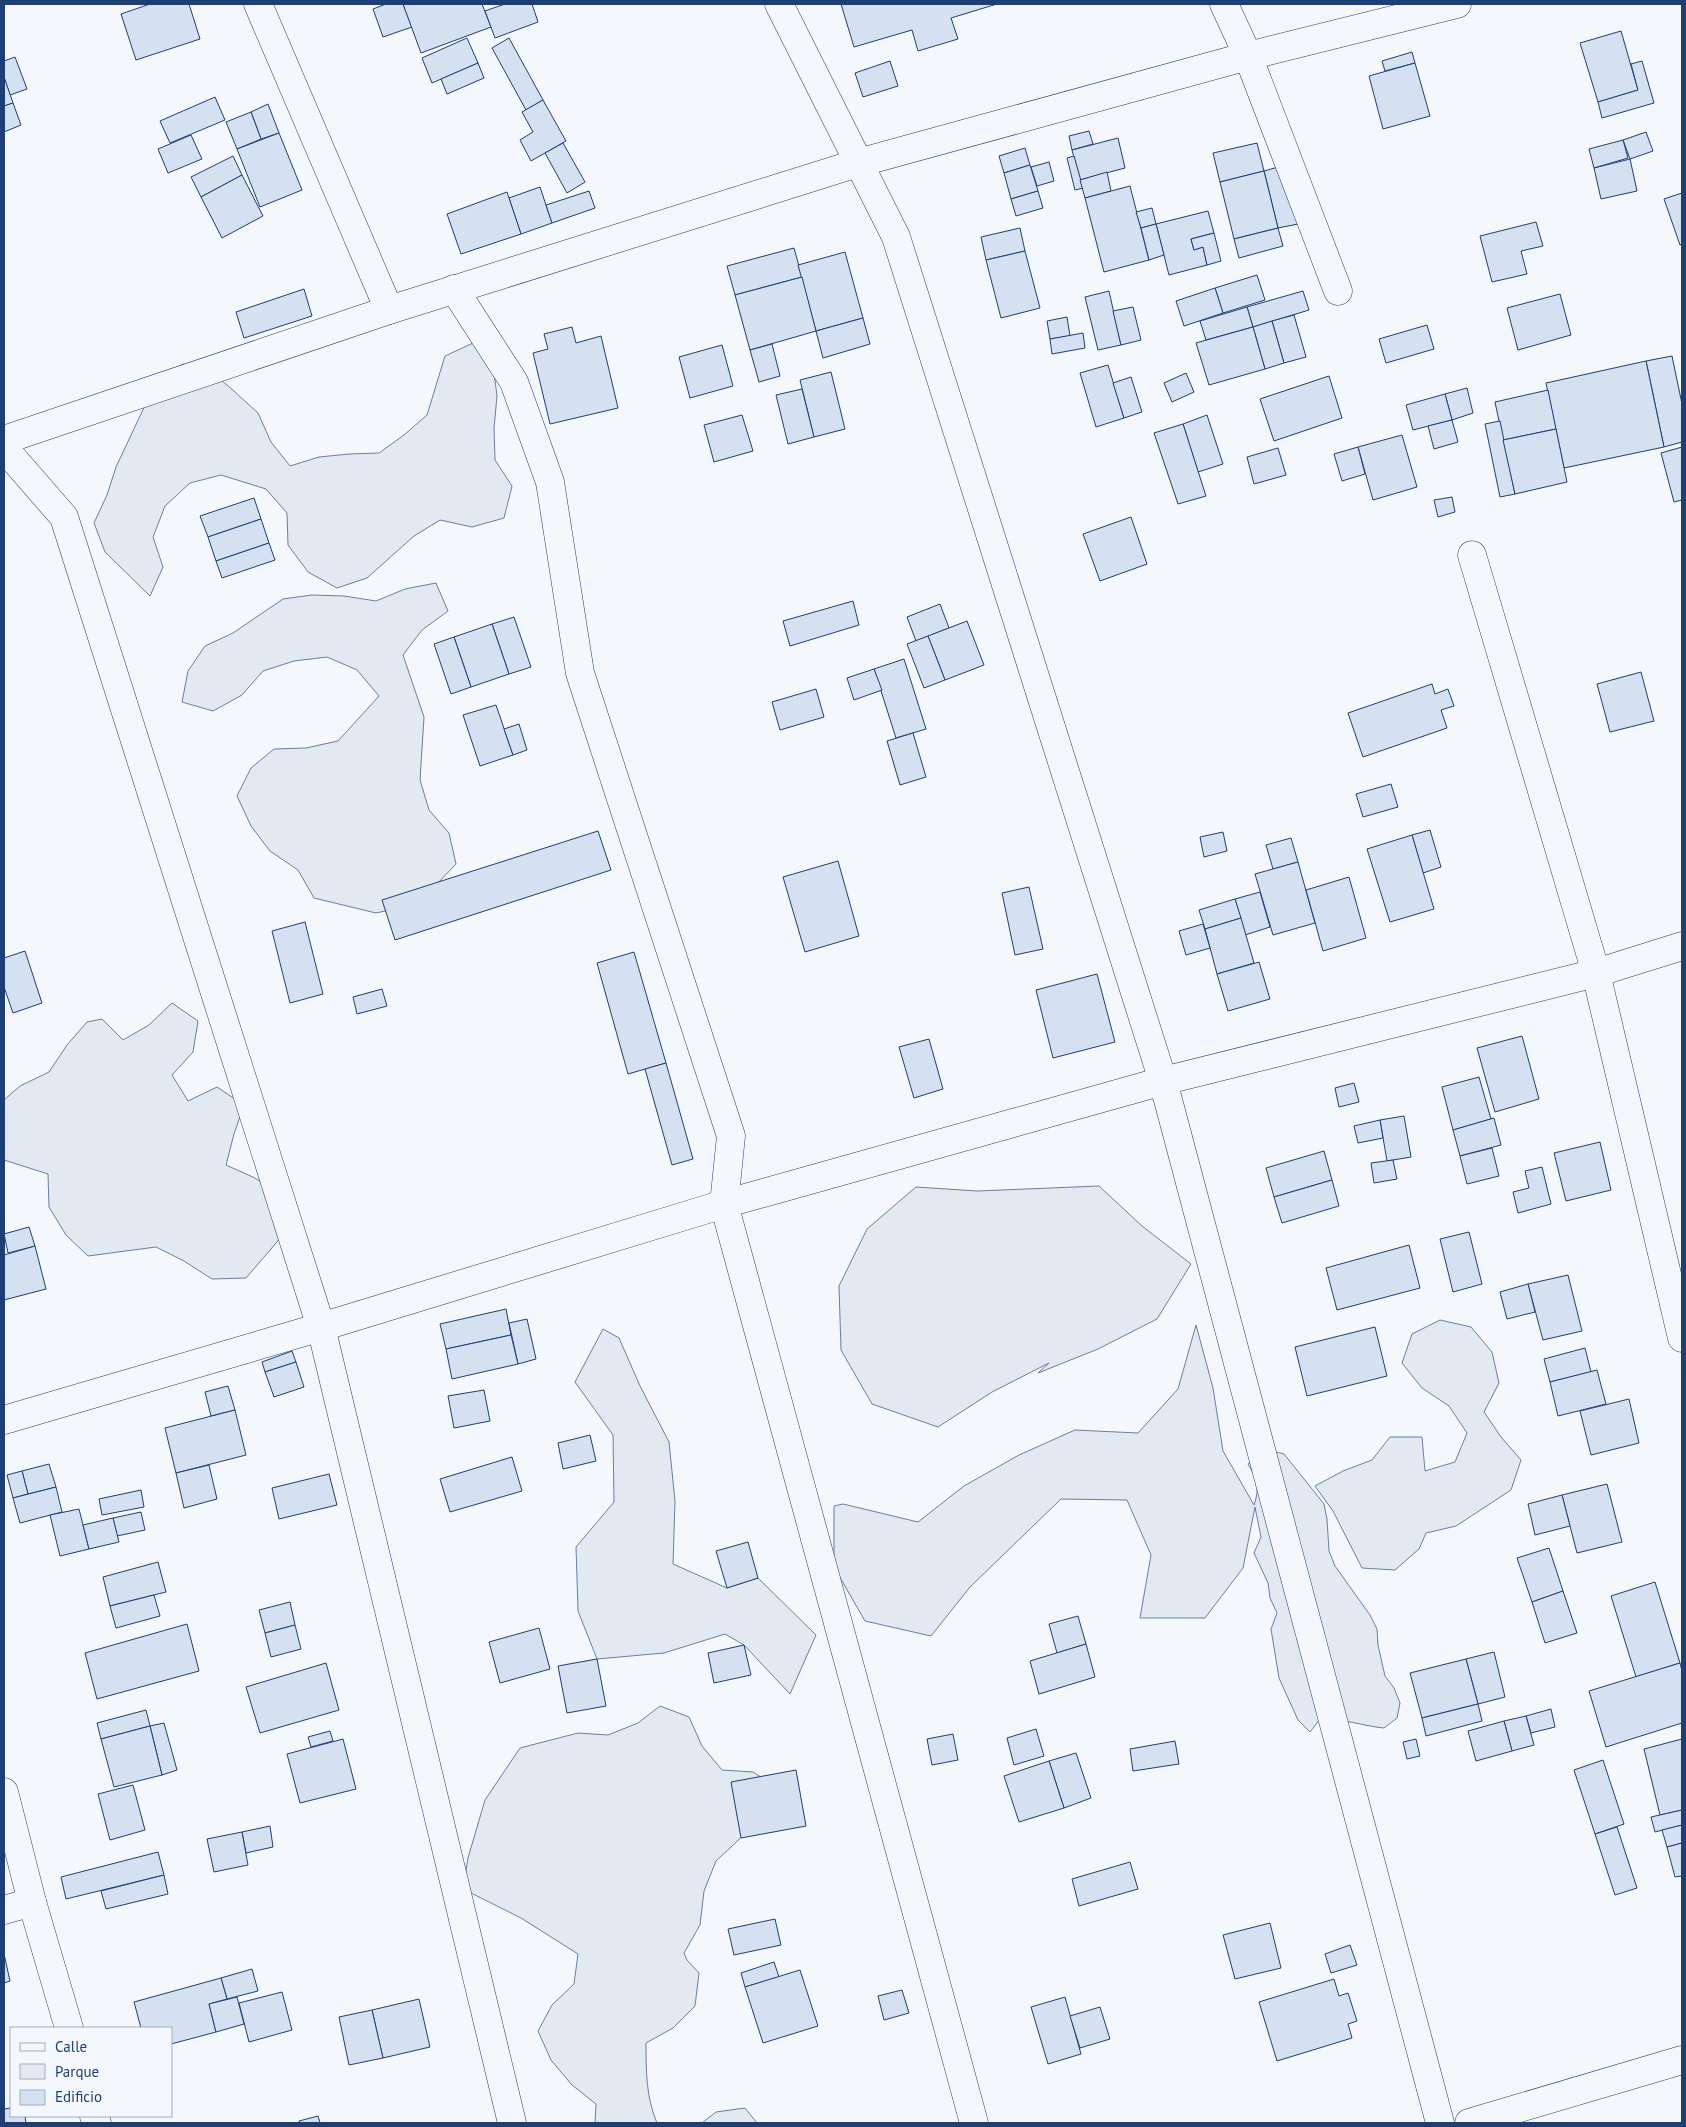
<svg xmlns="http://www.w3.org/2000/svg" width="1686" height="2127" font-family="'PT Sans',sans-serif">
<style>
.green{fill:#e3e9f0;stroke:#687fa3}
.building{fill:#d5e0f0;stroke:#1d3f73}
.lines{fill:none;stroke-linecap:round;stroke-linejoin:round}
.street-casing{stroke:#1d3f73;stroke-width:29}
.street{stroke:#f4f7fb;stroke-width:28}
</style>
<rect width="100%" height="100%" fill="#f4f7fb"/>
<g class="green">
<path d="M473,343L493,365L497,396L494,428L495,460L512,486L504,518L472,527L440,520L414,536L367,578L337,588L308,572L288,545L287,513L266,489L221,475L190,483L165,506L153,537L163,567L150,596L105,552L94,523L107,495L116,467L157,380L183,364L212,372L235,392L258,413L271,442L290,466L319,457L349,454L379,453L404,435L427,415L445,356Z"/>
<path d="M436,583L448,611L422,630L403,655L424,717L420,780L429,810L449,833L456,864L435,886L408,906L376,913L314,898L298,870L270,851L251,826L237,796L251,768L274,749L306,748L338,741L379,696L357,670L327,657L294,661L263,671L242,695L213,711L182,702L188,671L205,646L233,633L283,599L312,595L344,596L376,601L405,589Z"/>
<path d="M172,1003L198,1021L193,1052L172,1075L188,1101L217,1087L244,1105L234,1134L226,1165L255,1178L283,1196L289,1228L246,1278L212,1279L184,1261L156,1247L88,1256L66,1235L49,1207L48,1174L4,1160V1100L20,1086L49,1072L67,1045L87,1022L102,1019L123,1040L149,1025Z"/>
<path d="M1099,1186L1142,1226L1191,1264L1157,1319L1098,1349L1038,1373L1049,1363L992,1392L938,1427L872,1404L841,1350L839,1286L867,1229L916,1187L977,1191Z"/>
<path d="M1440,1320L1471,1327L1492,1352L1499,1383L1484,1412L1501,1437L1521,1460L1511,1490L1456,1526L1426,1533L1419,1549L1395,1570L1362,1568L1333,1511L1315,1486L1343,1471L1372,1460L1390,1437H1422L1425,1471L1455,1462L1467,1433L1449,1406L1422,1388L1402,1363L1412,1334Z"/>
<path d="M1196,1325L1213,1388L1223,1451L1254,1505C1260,1488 1257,1479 1248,1464C1259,1455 1269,1449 1284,1454L1324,1504L1327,1519L1329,1551L1335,1566L1370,1615L1377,1629L1378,1645L1385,1676L1394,1688L1400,1703L1397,1718L1384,1728C1362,1726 1343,1718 1320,1719L1310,1732L1298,1720L1279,1678L1271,1629L1277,1613L1270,1598L1268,1583L1254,1553L1261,1537L1255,1507L1243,1568L1205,1618H1140L1151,1555L1127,1500L1061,1499L970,1587L931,1636L865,1621L834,1567V1506L843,1504L918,1522L964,1486L1019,1455L1075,1430L1138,1433L1178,1389Z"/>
<path d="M603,1329L619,1338L640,1386L669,1442L675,1501L673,1564L727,1588L758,1578L816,1635L790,1694L744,1645L725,1634L664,1653L597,1659L578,1611L576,1547L614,1502L613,1435L575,1382Z"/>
<path d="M660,1706L689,1717L702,1746L722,1770L753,1772L780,1789L763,1817L716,1861L704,1891L700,1925L684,1953L687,1960L699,1973L695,2006L673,2028L646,2043C646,2071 646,2097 657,2123H595L596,2104L572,2085L551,2060L538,2031L552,2005L574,1984L578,1954L521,1918L463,1889L468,1858L485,1800L520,1748L578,1733L608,1735L638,1723Z"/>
<path d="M745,2108L757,2123H702L716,2112Z"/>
</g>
<g class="building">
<path d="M150,4H189L200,39L136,60L121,14Z"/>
<path d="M386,4H403L412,27L383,37L373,9Z"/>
<path d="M403,4H482L491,27L421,53Z"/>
<path d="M505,4H532L538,22L495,38L485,11Z"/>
<path d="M841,4H997L951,18L958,39L918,51L912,30L854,47Z"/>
<path d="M1621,31L1638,90L1598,102L1580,43Z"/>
<path d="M467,38L478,63L432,83L422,58Z"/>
<path d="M509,38L543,100L526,110L492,48Z"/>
<path d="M1412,52L1415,63L1385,71L1382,61Z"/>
<path d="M15,57L27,89L10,95L4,77V61Z"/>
<path d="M890,61L898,86L863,97L855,73Z"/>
<path d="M1642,61L1654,103L1602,118L1598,102L1638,90L1631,64Z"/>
<path d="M478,63L484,78L447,94L441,79Z"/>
<path d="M1415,63L1430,116L1383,129L1369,76Z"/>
<path d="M4,77L13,103L4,106Z"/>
<path d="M215,97L225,120L170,143L160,121Z"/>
<path d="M543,100L566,141L531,161L520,140L533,132L522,112Z"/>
<path d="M13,103L21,125L4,132V106Z"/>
<path d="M268,104L279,133L261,139L251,112Z"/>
<path d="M251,112L261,139L237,149L226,122Z"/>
<path d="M1089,131L1093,144L1072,150L1069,136Z"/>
<path d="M1646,132L1653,151L1630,159L1623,140Z"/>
<path d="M279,133L302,190L260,207L237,149Z"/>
<path d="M191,135L202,159L168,173L158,149Z"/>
<path d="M1118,138L1125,168L1080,180L1072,150Z"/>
<path d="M1623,140L1628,158L1594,168L1589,149Z"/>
<path d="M563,143L585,182L567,193L545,153Z"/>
<path d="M1257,143L1264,171L1220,182L1213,153Z"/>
<path d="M1025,148L1030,165L1004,173L999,156Z"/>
<path d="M233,156L242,175L201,197L191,177Z"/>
<path d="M1074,156L1083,188L1075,190L1067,158Z"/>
<path d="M1630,159L1637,191L1601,199L1594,168Z"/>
<path d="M1049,162L1054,181L1037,186L1031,167Z"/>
<path d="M1289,164L1303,223L1278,228L1264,171Z"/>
<path d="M1030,165L1038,191L1011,199L1004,173Z"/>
<path d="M1264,171L1278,228L1234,239L1220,182Z"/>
<path d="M1107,172L1111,191L1085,198L1080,180Z"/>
<path d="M242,175L263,216L222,238L201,197Z"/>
<path d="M1130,186L1149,260L1104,272L1085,198Z"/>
<path d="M540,187L552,223L521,234L509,198Z"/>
<path d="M589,191L595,208L552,223L546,205Z"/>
<path d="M1038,191L1043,208L1016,216L1011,199Z"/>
<path d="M507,192L521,234L461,254L447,214Z"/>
<path d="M1682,193V244L1680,245L1664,199Z"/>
<path d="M1152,208L1156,224L1141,228L1136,212Z"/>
<path d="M1208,211L1214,233L1191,239L1194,250L1203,247L1207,265L1169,275L1156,224Z"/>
<path d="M1536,222L1543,246L1521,251L1527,274L1492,282L1480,236Z"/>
<path d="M1156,224L1164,255L1149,260L1141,228Z"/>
<path d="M1020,228L1025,251L986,260L981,237Z"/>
<path d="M1278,228L1283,246L1239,258L1234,239Z"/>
<path d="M1214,233L1221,261L1207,265L1203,247L1194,250L1191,239Z"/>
<path d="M794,248L802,277L735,295L727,266Z"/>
<path d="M1025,251L1040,308L1001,318L986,260Z"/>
<path d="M845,252L863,318L816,331L798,265Z"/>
<path d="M1257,275L1265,300L1223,313L1215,288Z"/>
<path d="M802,277L816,331L750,350L735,295Z"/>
<path d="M1215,288L1223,313L1184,326L1176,301Z"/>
<path d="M304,289L312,316L244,338L236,312Z"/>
<path d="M1109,291L1121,345L1098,350L1085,297Z"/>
<path d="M1303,291L1309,310L1253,327L1247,307Z"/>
<path d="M1560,294L1571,335L1518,350L1507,308Z"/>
<path d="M1133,307L1141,340L1121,345L1113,311Z"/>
<path d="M1247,307L1253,327L1206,340L1200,321Z"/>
<path d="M1294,315L1306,357L1284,363L1272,321Z"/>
<path d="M1067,317L1070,336L1050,339L1047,321Z"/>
<path d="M863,318L870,344L823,358L816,331Z"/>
<path d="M1272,321L1284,363L1265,369L1253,327Z"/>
<path d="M1427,325L1434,349L1386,363L1379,339Z"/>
<path d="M572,327L576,343L601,336L618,408L550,424L533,353L548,349L544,334Z"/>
<path d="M1253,327L1265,369L1209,385L1196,343Z"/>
<path d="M1083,333L1085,348L1052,354L1050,339Z"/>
<path d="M772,344L780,376L759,382L750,350Z"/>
<path d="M722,345L733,386L690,398L679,357Z"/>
<path d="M1672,356L1682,404V442L1664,447L1646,361Z"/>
<path d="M1646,361L1664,447L1564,468L1546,383Z"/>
<path d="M1108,365L1124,418L1096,427L1080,373Z"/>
<path d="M831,372L845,429L814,437L800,380Z"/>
<path d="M1186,373L1194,392L1172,402L1164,383Z"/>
<path d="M1329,376L1342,418L1274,441L1260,399Z"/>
<path d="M1131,377L1142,412L1124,418L1113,383Z"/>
<path d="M1467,388L1473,413L1452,420L1445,394Z"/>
<path d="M802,389L814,437L788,444L776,395Z"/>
<path d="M1548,390L1556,429L1503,440L1495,402Z"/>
<path d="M1445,394L1452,420L1413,430L1406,405Z"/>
<path d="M742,415L753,451L714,462L704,425Z"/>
<path d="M1207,415L1223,464L1198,472L1183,424Z"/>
<path d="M1452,420L1458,442L1434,449L1428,426Z"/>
<path d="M1500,421L1515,494L1500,497L1485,424Z"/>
<path d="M1183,424L1206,496L1178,504L1154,433Z"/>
<path d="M1556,429L1567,482L1515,494L1503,440Z"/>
<path d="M1402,435L1417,487L1373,500L1358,447Z"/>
<path d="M1358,447L1365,474L1342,481L1334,454Z"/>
<path d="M1682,447V500L1674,502L1661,453Z"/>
<path d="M1278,448L1286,475L1254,484L1247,457Z"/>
<path d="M1452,497L1455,512L1438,517L1434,500Z"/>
<path d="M254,498L261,519L208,537L200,516Z"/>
<path d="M1131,517L1147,564L1100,581L1083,534Z"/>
<path d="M261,519L269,543L216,561L208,537Z"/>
<path d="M269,543L275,560L222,578L216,561Z"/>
<path d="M853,601L859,625L790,646L783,621Z"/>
<path d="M940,604L949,628L916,641L907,617Z"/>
<path d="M514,617L531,667L509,674L492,624Z"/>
<path d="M967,621L984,665L945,680L928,636Z"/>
<path d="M492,624L509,674L471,687L454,637Z"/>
<path d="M928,636L945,680L924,688L907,644Z"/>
<path d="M454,637L471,687L451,694L434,644Z"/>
<path d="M904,659L926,729L896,738L874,669Z"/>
<path d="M874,669L882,690L854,700L847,678Z"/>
<path d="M1641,672L1654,721L1610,732L1597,684Z"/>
<path d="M1432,684L1435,694L1448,689L1454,706L1441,710L1447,728L1363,757L1348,713Z"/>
<path d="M816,689L824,717L780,730L772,702Z"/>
<path d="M496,705L513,755L480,766L463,715Z"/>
<path d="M519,724L527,750L513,755L504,729Z"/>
<path d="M913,733L926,777L900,785L887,741Z"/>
<path d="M1391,784L1398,807L1363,817L1356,794Z"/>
<path d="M1430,830L1441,867L1423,873L1412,835Z"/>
<path d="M598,831L611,870L395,940L382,900Z"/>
<path d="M1223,832L1227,851L1204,857L1200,837Z"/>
<path d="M1412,835L1434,909L1390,922L1367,849Z"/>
<path d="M1291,838L1298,862L1273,869L1266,845Z"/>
<path d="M838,861L859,936L805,952L783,877Z"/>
<path d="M1298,862L1315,923L1273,935L1255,874Z"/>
<path d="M1349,877L1366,938L1323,951L1306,890Z"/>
<path d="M1029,887L1043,949L1015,955L1002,893Z"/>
<path d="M1260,892L1270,927L1245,935L1235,899Z"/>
<path d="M1235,899L1241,918L1205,929L1199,910Z"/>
<path d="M1241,918L1254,963L1217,974L1205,929Z"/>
<path d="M305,922L323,994L290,1003L272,931Z"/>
<path d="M1203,924L1210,948L1186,955L1179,931Z"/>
<path d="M25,951L42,1003L13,1013L4,987V958Z"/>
<path d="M634,952L666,1063L628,1074L597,963Z"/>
<path d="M1259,962L1270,999L1228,1011L1217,974Z"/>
<path d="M1097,974L1115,1042L1053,1058L1036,990Z"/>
<path d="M382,989L387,1006L357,1014L353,997Z"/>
<path d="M1522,1036L1539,1099L1495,1112L1477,1048Z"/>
<path d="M929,1039L943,1089L914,1098L899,1047Z"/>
<path d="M666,1063L693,1159L672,1165L645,1069Z"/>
<path d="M1479,1077L1491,1119L1453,1130L1442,1087Z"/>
<path d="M1354,1083L1359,1102L1339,1107L1335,1088Z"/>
<path d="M1404,1116L1411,1157L1387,1161L1380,1120Z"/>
<path d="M1494,1118L1501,1145L1460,1156L1453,1130Z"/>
<path d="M1380,1120L1383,1138L1358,1143L1354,1126Z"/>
<path d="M1600,1142L1611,1190L1566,1201L1554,1153Z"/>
<path d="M1492,1148L1499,1176L1467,1184L1460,1156Z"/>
<path d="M1324,1151L1332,1180L1274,1197L1266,1168Z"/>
<path d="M1393,1160L1397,1179L1374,1183L1371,1163Z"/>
<path d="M1542,1167L1551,1204L1518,1213L1513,1192L1529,1188L1525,1171Z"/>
<path d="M1332,1180L1339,1206L1282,1223L1274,1197Z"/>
<path d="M29,1227L35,1246L8,1253L4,1234Z"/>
<path d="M1469,1232L1482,1284L1453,1292L1440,1239Z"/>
<path d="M1409,1245L1420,1288L1337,1310L1326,1268Z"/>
<path d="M35,1246L46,1289L4,1300V1255Z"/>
<path d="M1568,1275L1582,1331L1543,1340L1528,1284Z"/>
<path d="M1528,1284L1535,1312L1507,1319L1500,1292Z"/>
<path d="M506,1309L511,1335L446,1349L440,1324Z"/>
<path d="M527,1319L536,1359L518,1364L509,1323Z"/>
<path d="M1375,1327L1387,1376L1307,1396L1295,1347Z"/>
<path d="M511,1335L518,1364L452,1379L446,1349Z"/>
<path d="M1585,1348L1591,1372L1550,1382L1544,1359Z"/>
<path d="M292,1351L296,1362L265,1372L262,1362Z"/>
<path d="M296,1362L304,1387L274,1397L265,1372Z"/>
<path d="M1597,1370L1606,1404L1558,1416L1550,1382Z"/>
<path d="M228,1386L235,1410L211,1416L205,1392Z"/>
<path d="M484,1390L490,1421L454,1428L448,1396Z"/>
<path d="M1629,1399L1639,1443L1591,1455L1580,1411Z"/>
<path d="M235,1410L246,1455L176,1473L165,1428Z"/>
<path d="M590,1435L596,1461L563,1469L558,1443Z"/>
<path d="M512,1457L522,1491L450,1512L440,1479Z"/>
<path d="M49,1464L56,1487L28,1494L22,1471Z"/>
<path d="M209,1465L217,1499L184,1508L176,1473Z"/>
<path d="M22,1471L28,1494L13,1498L7,1475Z"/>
<path d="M329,1474L337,1505L279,1519L272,1488Z"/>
<path d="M1607,1484L1622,1542L1577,1553L1562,1495Z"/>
<path d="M56,1487L62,1512L20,1523L13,1498Z"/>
<path d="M141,1490L144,1507L102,1515L99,1499Z"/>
<path d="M1562,1495L1570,1526L1535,1535L1528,1504Z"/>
<path d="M79,1509L89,1549L60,1556L50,1515Z"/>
<path d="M141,1512L145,1530L117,1536L113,1518Z"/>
<path d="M113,1518L119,1542L89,1549L83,1525Z"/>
<path d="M748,1542L758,1578L727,1588L716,1551Z"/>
<path d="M1549,1548L1563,1591L1532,1602L1517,1558Z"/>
<path d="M158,1562L166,1592L110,1606L103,1577Z"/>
<path d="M1655,1582L1680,1663L1636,1677L1611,1596Z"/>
<path d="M1563,1591L1577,1633L1545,1643L1532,1602Z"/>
<path d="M154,1595L160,1616L116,1628L110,1606Z"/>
<path d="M290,1602L295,1625L265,1633L259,1610Z"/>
<path d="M1078,1616L1086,1644L1057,1653L1049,1624Z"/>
<path d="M187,1624L199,1671L97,1699L85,1653Z"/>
<path d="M295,1625L301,1649L271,1657L265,1633Z"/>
<path d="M539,1628L550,1669L500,1683L489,1642Z"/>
<path d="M1086,1644L1095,1677L1039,1694L1030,1661Z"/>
<path d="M744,1645L751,1675L714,1683L708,1653Z"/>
<path d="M1494,1652L1505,1697L1478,1704L1466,1659Z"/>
<path d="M597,1659L606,1706L567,1713L558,1666Z"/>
<path d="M1466,1659L1478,1704L1422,1718L1410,1673Z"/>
<path d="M326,1663L339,1710L260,1733L246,1687Z"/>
<path d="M1680,1663L1682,1671V1723L1606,1747L1589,1691Z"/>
<path d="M1478,1704L1482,1721L1426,1736L1422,1718Z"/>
<path d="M1551,1709L1555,1727L1531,1733L1526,1716Z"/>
<path d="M146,1710L150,1726L101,1739L97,1723Z"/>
<path d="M1526,1716L1534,1745L1512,1751L1504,1721Z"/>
<path d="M1504,1721L1512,1751L1476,1761L1468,1731Z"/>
<path d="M164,1723L177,1770L162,1775L150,1726Z"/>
<path d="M150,1726L162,1775L114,1787L101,1739Z"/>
<path d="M1036,1729L1044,1756L1014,1765L1007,1738Z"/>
<path d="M330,1731L333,1741L311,1747L308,1737Z"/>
<path d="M953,1734L958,1760L932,1765L927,1739Z"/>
<path d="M343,1739L356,1789L300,1803L287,1754Z"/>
<path d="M1416,1739L1420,1756L1407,1759L1403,1742Z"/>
<path d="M1682,1739V1810L1660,1815L1644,1749Z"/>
<path d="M1175,1741L1179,1764L1133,1771L1130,1749Z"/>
<path d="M1076,1753L1091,1798L1064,1808L1049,1761Z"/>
<path d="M1603,1760L1624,1824L1595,1834L1574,1770Z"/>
<path d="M1049,1761L1064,1808L1019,1822L1004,1776Z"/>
<path d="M796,1770L806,1826L741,1838L731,1782Z"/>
<path d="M133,1785L145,1830L110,1840L98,1794Z"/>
<path d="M1682,1810V1825L1655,1832L1651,1817Z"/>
<path d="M1682,1825V1843L1667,1847L1662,1830Z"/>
<path d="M270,1826L273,1847L246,1853L242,1832Z"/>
<path d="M1617,1827L1637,1888L1615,1895L1595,1834Z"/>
<path d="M242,1832L248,1865L214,1872L207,1839Z"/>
<path d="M1682,1843V1876L1675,1877L1667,1847Z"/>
<path d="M158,1852L164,1875L66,1899L61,1877Z"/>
<path d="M1130,1862L1138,1889L1079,1906L1072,1879Z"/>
<path d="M164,1875L168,1894L106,1909L101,1891Z"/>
<path d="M775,1919L781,1945L734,1955L728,1929Z"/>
<path d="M1270,1923L1281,1968L1235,1979L1223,1935Z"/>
<path d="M1350,1945L1357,1965L1331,1973L1325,1954Z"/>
<path d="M4,1954L10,1981L4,1983Z"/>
<path d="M774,1962L779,1977L745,1987L741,1973Z"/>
<path d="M252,1969L258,1991L227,1999L221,1978Z"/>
<path d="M800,1970L818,2026L763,2043L745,1987Z"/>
<path d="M221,1978L227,1999L209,2004L216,2032L171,2044V2028H141L134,2002Z"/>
<path d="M1334,1979L1339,1996L1348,1993L1357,2021L1348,2024L1352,2038L1277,2061L1259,2002Z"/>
<path d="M902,1990L909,2013L884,2020L878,1996Z"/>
<path d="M282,1992L292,2030L249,2042L239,2003Z"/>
<path d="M237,1997L244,2024L216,2032L209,2004Z"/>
<path d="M1065,1997L1081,2054L1048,2064L1031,2007Z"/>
<path d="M419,1999L430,2047L383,2058L372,2010Z"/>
<path d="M1100,2007L1110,2039L1080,2048L1070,2016Z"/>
<path d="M372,2010L383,2058L349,2065L339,2017Z"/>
<path d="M11,2108V2116H25L26,2123H4V2109Z"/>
<path d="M318,2116L320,2123H300L299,2121Z"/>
</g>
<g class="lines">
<defs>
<g id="street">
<path d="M258,4L389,310"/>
<path d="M779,4L896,237L1163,1081L1440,2123"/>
<path d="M1224,4L1248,56L1338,291"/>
<path d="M454,289L514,382L550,482L580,673L731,1136L724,1204L974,2123"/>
<path d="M4,440L389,310L858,163L1248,56L1457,4"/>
<path d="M4,448L64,517L321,1327L512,2123"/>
<path d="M1472,555L1596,973L1682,1338"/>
<path d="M4,1420L321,1327L724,1204L1163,1081L1596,973L1682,946"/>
<path d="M4,1792L32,1902L69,2028"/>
<path d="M4,1910L32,1902"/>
<path d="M94,2116L97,2123"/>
<path d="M1469,2123L1682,2060"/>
</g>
</defs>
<use href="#street" class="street-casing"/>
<use href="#street" class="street"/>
</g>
<rect width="1686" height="2127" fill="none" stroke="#1d3f73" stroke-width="10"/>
<rect x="10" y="2027" width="162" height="90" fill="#f4f7fb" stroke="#9eadc5"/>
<rect x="20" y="2043" width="25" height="8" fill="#f4f7fb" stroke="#9eadc5"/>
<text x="55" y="2052" font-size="15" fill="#1d3f73">Calle</text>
<rect x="20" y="2064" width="25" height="15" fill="#e3e9f0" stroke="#9eadc5"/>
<text x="55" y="2077" font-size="15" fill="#1d3f73">Parque</text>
<rect x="20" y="2090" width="25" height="15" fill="#d5e0f0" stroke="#9eadc5"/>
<text x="55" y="2102" font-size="15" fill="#1d3f73">Edificio</text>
</svg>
